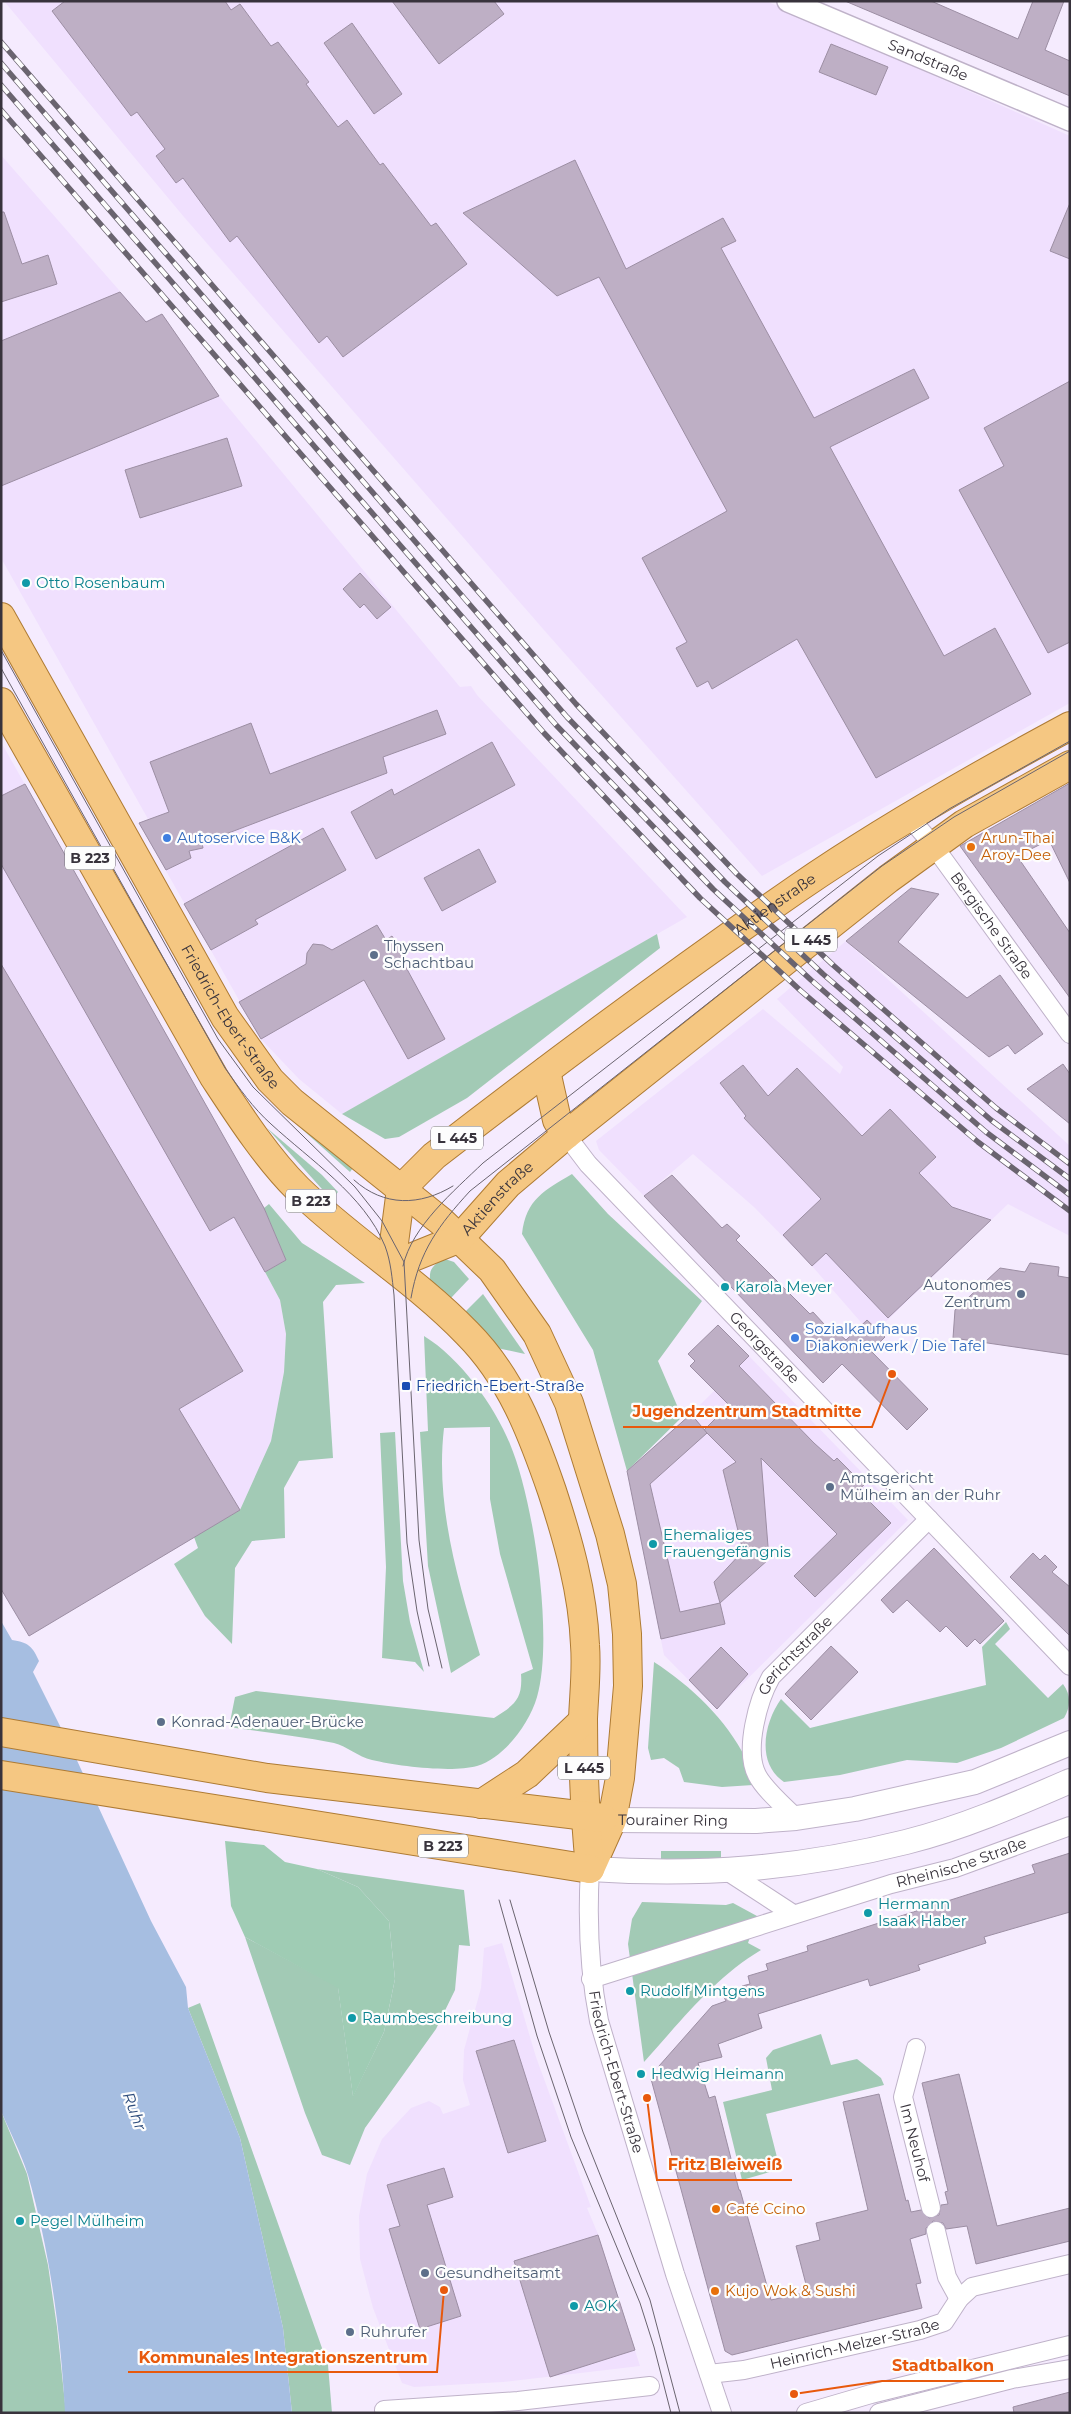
<svg xmlns="http://www.w3.org/2000/svg" width="1071" height="2414" font-family="Montserrat,sans-serif">
<style>
.built{fill:#f0e0fe}
.green{fill:#a2cab5}
.forest{fill:#9fccb4}
.water{fill:#a6bee1}
.building{fill:#beafc5;stroke:#9c8ea3}
.lines{fill:none;stroke-linecap:round;stroke-linejoin:round}
.minor-casing{stroke:#bfb2c9;stroke-width:20}
.tertiary-casing{stroke:#bfb2c9;stroke-width:24}
.secondary-casing{stroke:#bfb2c9;stroke-width:26}
.primary-casing{stroke:#ae7b34;stroke-width:30}
.minor{stroke:#fff;stroke-width:18}
.tertiary{stroke:#fff;stroke-width:21}
.secondary{stroke:#fff;stroke-width:24}
.primary{stroke:#f5c782;stroke-width:28}
.tram{stroke:#6a646f;stroke-width:1}
.rail-casing{stroke:#6a646f;stroke-width:5.5}
.rail{stroke:#fdfdfd;stroke-width:4;stroke-dasharray:11;stroke-linecap:butt}
.culture-dot{fill:#0f9aa8;stroke:#fdfdfd;stroke-width:2}
.shop-dot{fill:#3f7fe0;stroke:#fdfdfd;stroke-width:2}
.food-dot{fill:#e8710a;stroke:#fdfdfd;stroke-width:2}
.service-dot{fill:#5c6f8a;stroke:#fdfdfd;stroke-width:2}
.transit-dot{fill:#1a4fb4;stroke:#fdfdfd;stroke-width:2}
.labels{text-anchor:middle;stroke-width:4.5;stroke-linejoin:round;paint-order:stroke}
.shield{fill:#fdfdfd;stroke:#737076;stroke-width:1}
.shield-label{font-size:14px;font-weight:bold;fill:#38333c}
.street-label{font-size:15px;fill:#38333c;stroke:#fdfdfd}
.culture-label{font-size:15px;fill:#0d838f;stroke:#fdfdfd;text-anchor:start}
.shop-label{font-size:15px;fill:#366cbe;stroke:#fdfdfd;text-anchor:start}
.food-label{font-size:15px;fill:#c56008;stroke:#fdfdfd;text-anchor:start}
.service-label{font-size:15px;fill:#4e5e75;stroke:#fdfdfd;text-anchor:start}
.transit-label{font-size:15px;fill:#164399;stroke:#fdfdfd;text-anchor:start}
.water-label{font-size:16px;font-style:italic;fill:#2e4d7d;stroke:#fdfdfd}
.leader{fill:none;stroke:#e8590c;stroke-width:2}
.callout-dot{fill:#e8590c;stroke:#fdfdfd;stroke-width:2}
.callout-label{font-size:16px;text-anchor:middle;font-weight:bold;fill:#e8590c;stroke:#fdfdfd;stroke-width:4.5;stroke-linejoin:round;paint-order:stroke}
</style>
<rect width="100%" height="100%" fill="#f5ebfe"/>
<g class="built">
<path d="M4,1H766L1070,136V703L762,876L551,638L184,217Z"/>
<path d="M1,155L146,321L162,314L219,396L460,687L471,686L477,695L687,917L342,1114L299,1079L261,1039L139,823L148,819L1,558Z"/>
<path d="M1,742L264,1208L286,1260L265,1272L280,1300L286,1334L284,1372L271,1441L240,1510L29,1636L1,1589Z"/>
<path d="M846,941L1070,1146V1236L1008,1204L872,1335L812,1266L754,1207L693,1154L644,1196L599,1150L596,1141L763,1009L840,1074L843,1067L777,999Z"/>
<path d="M749,1356L908,1520L717,1709L664,1655L627,1471L691,1414Z"/>
<path d="M502,1943L536,2057L591,2207L587,2208L598,2234L640,2366L503,2382L414,2387L402,2383L373,2308L360,2259L359,2216L367,2174L382,2139L411,2108L429,2101L440,2107L443,2114L470,2105L463,2080L464,2050L481,1988L484,1948Z"/>
</g>
<g class="green">
<path d="M657,934L660,948L467,1098L399,1137L385,1139L342,1114Z"/>
<path d="M276,1102L355,1165L350,1172L277,1107Z"/>
<path d="M267,1128L322,1175L338,1192L331,1199Z"/>
<path d="M572,1174L608,1214L702,1301L658,1361L682,1417L627,1471L593,1350L522,1234C526,1199 545,1190 572,1174Z"/>
<path d="M269,1204L302,1243L365,1283L336,1285L323,1302L333,1458L299,1461L284,1488L285,1538L252,1541L235,1568L232,1644L205,1616L174,1564L198,1548L194,1537L240,1510L271,1441L284,1372L286,1334L280,1300L265,1272L286,1260L264,1208Z"/>
<path d="M445,1259L454,1262L469,1279L450,1299L430,1280C429,1268 434,1264 445,1259Z"/>
<path d="M483,1294L525,1354L497,1348L464,1313Z"/>
<path d="M424,1336C460,1358 494,1405 510,1444C534,1501 554,1638 537,1697C529,1724 505,1757 477,1766C451,1773 398,1766 372,1760C358,1757 347,1746 334,1743C299,1736 264,1732 229,1727L235,1697L256,1691L494,1718C514,1705 523,1700 521,1674L533,1669L500,1554L490,1499V1427L444,1428C435,1506 458,1580 480,1655L451,1673L428,1566L420,1432L428,1431Z"/>
<path d="M395,1432L403,1581L410,1622L424,1672L415,1662L382,1658L386,1567L380,1433Z"/>
<path d="M1006,1622L1010,1629L995,1644L1048,1698L1063,1684C1071,1695 1071,1706 1064,1718L1001,1748L957,1763L907,1760L840,1775L784,1782C756,1763 764,1723 781,1699L810,1728L986,1685L982,1647Z"/>
<path d="M654,1662C691,1686 726,1719 746,1759C750,1766 751,1776 753,1785L722,1787L684,1782L679,1768L664,1758L651,1760L648,1748Z"/>
<rect x="661" y="1851" width="60" height="10"/>
<path d="M317,1869L464,1890L470,1946L459,1945L455,1990L436,2029L365,2128L350,2165L322,2155L305,2113L245,1937L338,1987L353,2096L384,2032L395,1979L389,1921L358,1887Z"/>
<path d="M642,1902L726,1905L733,1903L757,1916L748,1943L761,1950C714,1978 681,2021 644,2062L628,1944L632,1919Z"/>
<path d="M200,2003L328,2365L332,2413H292L283,2328L240,2138L188,2008Z"/>
<path d="M821,2034L831,2065L857,2059L881,2078L884,2085L766,2114L780,2169L742,2180L723,2102L772,2090L766,2058L773,2050Z"/>
<path d="M1,2111L27,2174L48,2265L57,2327L66,2413H1Z"/>
</g>
<path class="forest" d="M225,1841L264,1845L285,1862L317,1869L358,1887L389,1921L395,1979L384,2032L353,2097L338,1988L245,1937L231,1906Z"/>
<path class="water" d="M1,1621L12,1640C28,1642 33,1647 39,1661L33,1672L74,1754L151,1921L186,1987L188,2008L240,2138L283,2328L292,2413H65C61,2334 50,2251 28,2175C21,2153 10,2132 1,2111Z"/>
<g class="building">
<path d="M65,1H225L231,10L240,4L271,46L278,42L309,82L306,84L338,127L347,120L380,165L383,163L431,226L436,223L467,264L343,357L327,336L319,343L237,236L230,242L183,178L176,183L156,156L165,149L137,112L131,116L52,11Z"/>
<path d="M392,1H494L504,14L439,64Z"/>
<path d="M845,1H931L1018,39L1033,1H1064L1045,50L1070,61V96Z"/>
<path d="M352,23L402,94L374,114L324,43Z"/>
<path d="M831,44L888,67L876,95L819,72Z"/>
<path d="M575,160L626,269L723,218L736,241L721,248L814,418L914,369L929,398L830,447L944,656L995,628L1031,694L876,778L797,639L712,689L708,681L697,687L676,648L687,642L642,558L727,511L599,277L557,296L463,213Z"/>
<path d="M1070,203V259L1050,251Z"/>
<path d="M1,212H4L22,264L48,255L57,284L1,302Z"/>
<path d="M120,292L146,322L162,314L219,396L1,486V341Z"/>
<path d="M1070,381V642L1048,653L959,490L1004,466L984,428Z"/>
<path d="M227,438L242,486L140,518L125,470Z"/>
<path d="M360,573L391,607L377,619L364,604L360,608L343,589Z"/>
<path d="M437,710L446,734L383,757L387,773L202,843L203,848L189,851L191,858L166,870L139,823L169,812L150,762L251,723L270,774Z"/>
<path d="M492,742L515,785L376,859L351,812L392,789L394,795Z"/>
<path d="M1070,783V883L1049,840L1017,856L1070,933V998L960,846Z"/>
<path d="M25,784L264,1208L286,1260L265,1272L234,1217L210,1231L1,864V796Z"/>
<path d="M323,828L346,870L255,920L258,924L211,950L184,904Z"/>
<path d="M479,849L496,882L442,911L424,878Z"/>
<path d="M911,888L939,894L898,942L967,998L1000,975L1043,1034L1015,1054L1008,1045L989,1057L846,941Z"/>
<path d="M377,925L386,940L392,936L405,958L402,960L445,1039L408,1059L364,980L261,1039L239,1002L306,964L307,953L313,944L323,945L332,950Z"/>
<path d="M1,964L243,1371L179,1409L240,1510L29,1636L1,1589Z"/>
<path d="M1063,1064L1070,1074V1124L1027,1089Z"/>
<path d="M743,1065L768,1096L797,1068L862,1136L890,1109L936,1157L919,1173L952,1207L991,1220L888,1318L826,1253L812,1266L783,1235L821,1199L744,1118L746,1116L720,1083Z"/>
<path d="M672,1175L722,1228L727,1224L740,1236L736,1240L810,1314L813,1312L835,1336L838,1333L846,1340L867,1320L885,1337L871,1351L928,1409L907,1430L842,1364L823,1383L644,1196Z"/>
<path d="M1030,1263L1059,1267L1058,1276L1070,1278V1355L953,1338L955,1310L1000,1268L1025,1272Z"/>
<path d="M718,1325L749,1356L739,1366L814,1443L834,1461L837,1458L864,1485L858,1490L891,1523L815,1597L794,1576L837,1534L761,1458L769,1559L720,1603L714,1582L743,1551L723,1470L736,1462L704,1430L729,1405L690,1366L695,1361L688,1354Z"/>
<path d="M691,1414L707,1433L650,1484L680,1612L720,1603L725,1624L661,1639L627,1471Z"/>
<path d="M934,1548L1004,1621L980,1644L975,1639L967,1647L946,1626L940,1632L907,1600L893,1613L881,1600Z"/>
<path d="M1033,1553L1040,1560L1045,1555L1057,1567L1052,1572L1070,1587V1636L1010,1577Z"/>
<path d="M831,1646L858,1672L811,1720L785,1694Z"/>
<path d="M721,1647L748,1674L717,1709L689,1680Z"/>
<path d="M1070,1853V1912L984,1937L986,1943L918,1965L920,1970L870,1986L868,1979L758,2014L762,2028L718,2044L722,2057L698,2063L709,2098L715,2096L739,2190H740L771,2300L808,2292L796,2246L820,2240L816,2223L868,2210L843,2102L879,2094L906,2201L908,2200L911,2212L921,2210L929,2218L939,2215L941,2205L948,2204L945,2192L948,2191L922,2083L959,2074L997,2226L1070,2208V2241L976,2264L967,2226L946,2229L943,2223L933,2221L926,2228V2234L910,2239L921,2283L916,2284L922,2308L732,2355L725,2351L651,2079L662,2074L659,2066L712,2006L726,2001L724,1997L743,1991L742,1986L750,1984L748,1976L768,1970L766,1964L808,1951L807,1946L1035,1873L1032,1865Z"/>
<path d="M514,2040L546,2141L508,2153L476,2051Z"/>
<path d="M444,2168L453,2197L427,2205L461,2316L420,2329L389,2229L400,2226L387,2185Z"/>
<path d="M598,2235L635,2350L550,2377L514,2261Z"/>
<path d="M1070,2392V2413H1014L1013,2407Z"/>
</g>
<g class="lines">
<defs>
<g id="minor">
<path id="s1" d="M910,818L933,845L1070,1034"/>
<path id="s2" d="M566,1135L588,1164L1070,1666"/>
<path id="s3" d="M796,1818C784,1806 764,1789 757,1775C744,1750 758,1700 771,1677L929,1519"/>
<path id="s4" d="M590,1869C587,1921 589,1970 599,2021L675,2274L722,2413"/>
<path d="M727,1871L793,1914"/>
<path id="s5" d="M591,1979L891,1884L955,1868L1070,1826"/>
<path id="s6" d="M916,2048L903,2097L931,2208"/>
<path d="M936,2231L947,2277L959,2299"/>
<path id="s7" d="M709,2374L744,2370L920,2330L944,2322L959,2299L972,2287L1070,2264"/>
<path d="M384,2410L518,2401L650,2386"/>
<path d="M806,2413L871,2394L1070,2345"/>
<path d="M879,2413L1012,2379L1070,2369"/>
</g>
<g id="tertiary">
<path id="s8" d="M788,1L1070,120"/>
</g>
<g id="secondary">
<path id="s9" d="M612,1820L756,1821L796,1818L855,1809L975,1782L1070,1743"/>
<path d="M590,1869C701,1876 798,1869 906,1842C962,1828 1017,1804 1070,1781"/>
</g>
<g id="primary">
<path id="s10" d="M1,617L225,1017L270,1080L292,1102L442,1222L492,1270L537,1334L569,1403L610,1534L622,1584L627,1634L628,1686L620,1778L612,1820L590,1869"/>
<path d="M1,702L214,1077C239,1115 266,1157 298,1189C351,1241 415,1279 467,1333C511,1377 532,1433 552,1491C568,1540 583,1592 585,1645C587,1669 584,1694 583,1719C583,1769 585,1818 590,1867"/>
<path d="M546,1071L557,1120L566,1135"/>
<path id="s11" d="M391,1266L401,1189L434,1156C553,1064 674,974 798,888C882,830 979,775 1070,726"/>
<path id="s12" d="M391,1266L460,1238L508,1184L566,1135L888,879L964,824L1070,765"/>
<path d="M1,1732L267,1778L603,1818"/>
<path d="M1,1775L590,1869"/>
<path d="M481,1804L527,1774L583,1721"/>
</g>
</defs>
<use href="#minor" class="minor-casing"/>
<use href="#tertiary" class="tertiary-casing"/>
<use href="#secondary" class="secondary-casing"/>
<use href="#primary" class="primary-casing"/>
<use href="#minor" class="minor"/>
<use href="#tertiary" class="tertiary"/>
<use href="#secondary" class="secondary"/>
<use href="#primary" class="primary"/>
<g class="tram">
<path d="M1,650L218,1039L253,1087L355,1187L382,1221L404,1262L419,1540L428,1609L442,1668"/>
<path d="M1,668L225,1068C239,1088 253,1108 271,1124C310,1160 364,1195 385,1246C391,1262 392,1278 394,1295L407,1543L417,1611L429,1666"/>
<path d="M354,1180C384,1207 420,1206 453,1186"/>
<path d="M403,1266C412,1226 454,1191 483,1163L878,856L949,809L1070,741"/>
<path d="M411,1298C419,1251 439,1225 470,1191L882,866L954,817L1070,751"/>
<path d="M499,1900L537,2036L571,2137L640,2303L654,2347L671,2413"/>
<path d="M510,1900L549,2032L583,2132L650,2300L680,2413"/>
</g>
<defs>
<g id="rail">
<path d="M1,42L576,704L737,874L833,965L996,1108L1070,1164"/>
<path d="M1,63L567,717L725,882L823,974L991,1120L1070,1179"/>
<path d="M1,85L556,725L713,889L811,980L986,1132L1070,1195"/>
<path d="M1,110L544,733L700,898L801,991L978,1142L1070,1211"/>
</g>
</defs>
<use href="#rail" class="rail-casing"/>
<use href="#rail" class="rail"/>
</g>
<g class="culture-dot">
<circle cx="26" cy="583" r="5"/>
<circle cx="725" cy="1287" r="5"/>
<circle cx="653" cy="1544" r="5"/>
<circle cx="868" cy="1913" r="5"/>
<circle cx="630" cy="1991" r="5"/>
<circle cx="352" cy="2018" r="5"/>
<circle cx="641" cy="2074" r="5"/>
<circle cx="20" cy="2221" r="5"/>
<circle cx="574" cy="2306" r="5"/>
</g>
<g class="shop-dot">
<circle cx="167" cy="838" r="5"/>
<circle cx="795" cy="1338" r="5"/>
</g>
<g class="food-dot">
<circle cx="971" cy="847" r="5"/>
<circle cx="716" cy="2209" r="5"/>
<circle cx="715" cy="2291" r="5"/>
</g>
<g class="service-dot">
<circle cx="374" cy="955" r="5"/>
<circle cx="1021" cy="1294" r="5"/>
<circle cx="830" cy="1487" r="5"/>
<circle cx="161" cy="1722" r="5"/>
<circle cx="425" cy="2273" r="5"/>
<circle cx="350" cy="2332" r="5"/>
</g>
<rect class="transit-dot" x="401" y="1381" width="10" height="10" rx="2.5"/>
<g class="labels">
<g class="shield">
<rect x="65" y="846.5" width="50" height="23" rx="4"/>
<rect x="785" y="928.5" width="52" height="23" rx="4"/>
<rect x="431" y="1126.5" width="52" height="23" rx="4"/>
<rect x="286" y="1189.5" width="50" height="23" rx="4"/>
<rect x="558" y="1756.5" width="52" height="23" rx="4"/>
<rect x="418" y="1834.5" width="50" height="23" rx="4"/>
</g>
<g class="shield-label">
<text x="90" y="863">B 223</text>
<text x="811" y="945">L 445</text>
<text x="457" y="1143">L 445</text>
<text x="311" y="1206">B 223</text>
<text x="584" y="1773">L 445</text>
<text x="443" y="1851">B 223</text>
</g>
<g class="street-label">
<text dy="5" stroke="none"><textPath href="#s8" startOffset="152">Sandstraße</textPath></text>
<text dy="5" stroke="none"><textPath href="#s11" startOffset="548">Aktienstraße</textPath></text>
<text dy="5" stroke="none"><textPath href="#s1" startOffset="135">Bergische Straße</textPath></text>
<text dy="5" stroke="none"><textPath href="#s10" startOffset="461">Friedrich-Ebert-Straße</textPath></text>
<text dy="5" stroke="none"><textPath href="#s12" startOffset="129">Aktienstraße</textPath></text>
<text dy="5" stroke="none"><textPath href="#s2" startOffset="291">Georgstraße</textPath></text>
<text dy="5" stroke="none"><textPath href="#s3" startOffset="192">Gerichtstraße</textPath></text>
<text dy="5" stroke="none"><textPath href="#s9" startOffset="61">Tourainer Ring</textPath></text>
<text dy="5" stroke="none"><textPath href="#s5" startOffset="388">Rheinische Straße</textPath></text>
<text dy="5" stroke="none"><textPath href="#s4" startOffset="206">Friedrich-Ebert-Straße</textPath></text>
<text dy="5" stroke="none"><textPath href="#s6" startOffset="98">Im Neuhof</textPath></text>
<text dy="5" stroke="none"><textPath href="#s7" startOffset="149">Heinrich-Melzer-Straße</textPath></text>
</g>
<g class="culture-label">
<text x="36" y="588">Otto Rosenbaum</text>
<text x="735" y="1292">Karola Meyer</text>
<text x="663" y="1540">Ehemaliges<tspan x="663" dy="17">Frauengefängnis</tspan></text>
<text x="878" y="1909">Hermann<tspan x="878" dy="17">Isaak Haber</tspan></text>
<text x="640" y="1996">Rudolf Mintgens</text>
<text x="362" y="2023">Raumbeschreibung</text>
<text x="651" y="2079">Hedwig Heimann</text>
<text x="30" y="2226">Pegel Mülheim</text>
<text x="584" y="2311">AOK</text>
</g>
<g class="shop-label">
<text x="177" y="843">Autoservice B&amp;K</text>
<text x="805" y="1334">Sozialkaufhaus<tspan x="805" dy="17">Diakoniewerk / Die Tafel</tspan></text>
</g>
<g class="food-label">
<text x="981" y="843">Arun-Thai<tspan x="981" dy="17">Aroy-Dee</tspan></text>
<text x="726" y="2214">Café Ccino</text>
<text x="725" y="2296">Kujo Wok &amp; Sushi</text>
</g>
<g class="service-label">
<text x="384" y="951">Thyssen<tspan x="384" dy="17">Schachtbau</tspan></text>
<text x="1011" y="1290" text-anchor="end">Autonomes<tspan x="1011" dy="17">Zentrum</tspan></text>
<text x="840" y="1483">Amtsgericht<tspan x="840" dy="17">Mülheim an der Ruhr</tspan></text>
<text x="171" y="1727">Konrad-Adenauer-Brücke</text>
<text x="435" y="2278">Gesundheitsamt</text>
<text x="360" y="2337">Ruhrufer</text>
</g>
<g class="transit-label">
<text x="416" y="1391">Friedrich-Ebert-Straße</text>
</g>
<g class="water-label">
<text transform="translate(135 2111) rotate(70)" y="6">Ruhr</text>
</g>
</g>
<path class="leader" d="M892 1374L872 1427H623M647 2098L657 2180H792M444 2290L437 2372H128M794 2394L882 2381H1004"/>
<g class="callout-dot">
<circle cx="892" cy="1374" r="5"/>
<circle cx="647" cy="2098" r="5"/>
<circle cx="444" cy="2290" r="5"/>
<circle cx="794" cy="2394" r="5"/>
</g>
<g class="callout-label">
<text x="747" y="1417">Jugendzentrum Stadtmitte</text>
<text x="725" y="2170">Fritz Bleiweiß</text>
<text x="283" y="2363">Kommunales Integrationszentrum</text>
<text x="943" y="2371">Stadtbalkon</text>
</g>
<rect width="1071" height="2414" fill="none" stroke="#38333c" stroke-width="5"/>
</svg>
